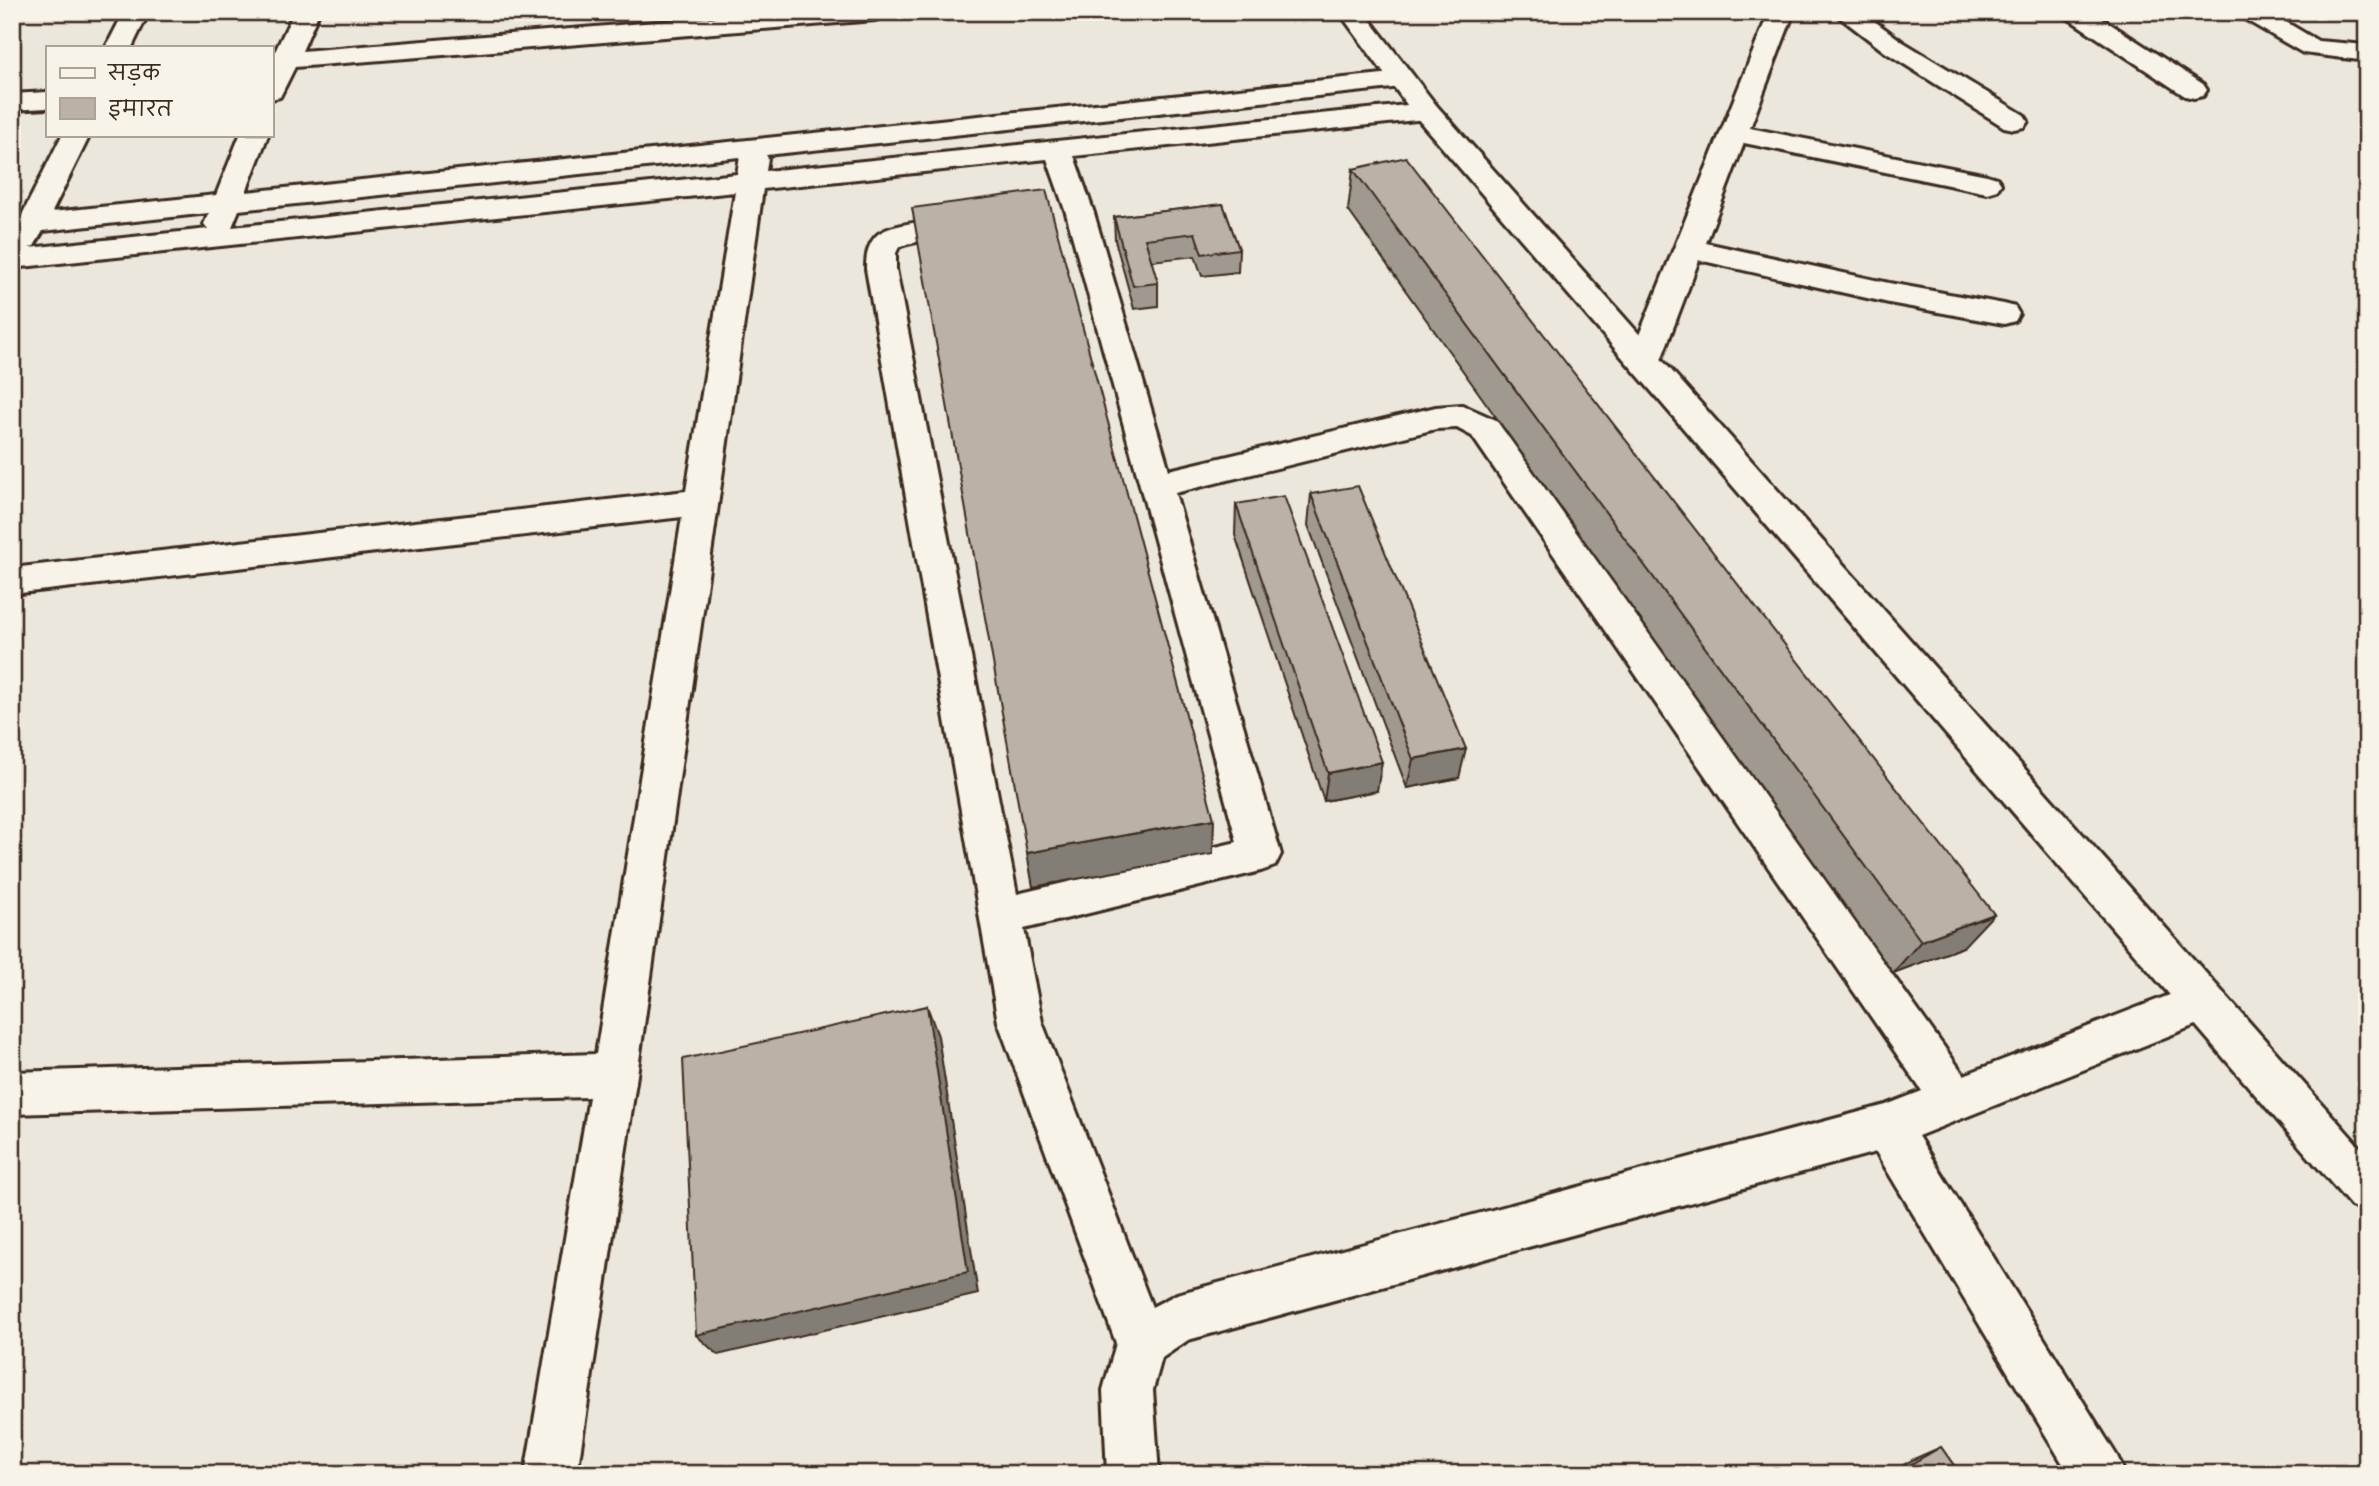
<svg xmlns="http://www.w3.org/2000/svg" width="2379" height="1486" font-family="Mali,'Playpen Sans Deva',sans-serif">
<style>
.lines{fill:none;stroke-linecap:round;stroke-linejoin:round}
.minor-casing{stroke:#3b2a1e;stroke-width:6}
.major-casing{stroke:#3b2a1e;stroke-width:6}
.minor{fill:#f7f3e8;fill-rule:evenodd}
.major{fill:#f7f3e8;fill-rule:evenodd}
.wall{fill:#a09990;stroke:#3b2a1e;stroke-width:2}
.shaded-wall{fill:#827d75;stroke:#3b2a1e;stroke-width:2}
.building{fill:#bab2a7;stroke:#3b2a1e;stroke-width:2}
</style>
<rect width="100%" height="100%" fill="#ece7dc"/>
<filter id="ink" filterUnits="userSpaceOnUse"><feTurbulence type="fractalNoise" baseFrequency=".0143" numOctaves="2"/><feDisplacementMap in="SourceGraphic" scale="14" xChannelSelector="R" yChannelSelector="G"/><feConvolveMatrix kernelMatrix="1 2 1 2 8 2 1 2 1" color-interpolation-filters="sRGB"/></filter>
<g filter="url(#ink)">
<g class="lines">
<defs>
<g id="minor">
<path d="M124,12H149L132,47H106Z"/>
<path d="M294,12H319L302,51L778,12H887L884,17L875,20L295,67L280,97L271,99V60Z"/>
<path d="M1769,12H1794L1750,128L1987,175L1997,178L2001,184L1997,190L1987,193L1744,143L1706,243L1889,283L2004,304L2015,307L2019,314L2015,321L2004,324L1889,303L1699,260L1661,360L1656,367L1645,371L1634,367L1629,360Z"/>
<path d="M1833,12H1862L1903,42L2024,115L2028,121L2024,127L2014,129L2004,127L1885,52Z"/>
<path d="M2063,12H2092L2203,84L2207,90L2203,96L2194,98L2185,96L2066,17Z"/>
<path d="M2238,12H2269L2318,41L2367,45V61L2303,53L2241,17Z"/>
<path d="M1402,72L1411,74L1415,80L1411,86L766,155L768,158L766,171L1426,103L1436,105L1439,111L1436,117L1426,119L1074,156L1094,213L1169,470L1436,407L1462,405L1496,420L1964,1075L2203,982L2218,988L2225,1002L2218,1016L1918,1136L2117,1456L2125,1474H2069L1876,1152L1188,1340L1162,1358L1153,1390L1159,1474H1107L1103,1390L1116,1343L998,1022L866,269C866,257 867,247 875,237C888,221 946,220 967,218L977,221L982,227L977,233C952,240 924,237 899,247L896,253V269L1017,894L1237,842L1066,213L1047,159L763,189L637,1075L577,1474H525L589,1097L12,1114V1072L596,1054L682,517L12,594V568L686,491L735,192L12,268V250L22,249L12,244V216L22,215L62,135H90L52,212L216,195L240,135H268L246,192ZM740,157L737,174L232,227L239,210ZM209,213L204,224L208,229L29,248L34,246L43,231ZM1457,428L1472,436L1922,1091L1886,1105L1177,1294L1152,1307L1042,1022L1024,929L1261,871L1275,866L1281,854L1175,493L1436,429Z"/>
<path d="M47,92V108L12,110V94Z"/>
</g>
<path id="major" d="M1339,12H1364L1436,105L2367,1155V1213L2351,1206L1416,117Z"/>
</defs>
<use href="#minor" class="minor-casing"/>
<use href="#major" class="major-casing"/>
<use href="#minor" class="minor"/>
<use href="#major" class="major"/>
</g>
<g class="wall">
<path d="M1353,169L1963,947L1893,973L1348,210Z"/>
<path d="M1223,204L1239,249L1238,272L1202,276L1195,256L1151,261L1158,283V306L1134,309L1115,240L1114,217Z"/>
<path d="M1311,494L1459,778L1407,788L1308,525Z"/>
<path d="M1236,504L1377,791L1324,801L1235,535Z"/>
<path d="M1941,1447L1960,1474H1888L1914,1459Z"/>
</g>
<g class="shaded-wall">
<path d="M1466,749L1459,778L1407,788L1413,759Z"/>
<path d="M1382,762L1377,791L1324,801L1328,773Z"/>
<path d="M1214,819L1213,854L1033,887L1027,853Z"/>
<path d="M1994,914L1963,947L1893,973L1921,941Z"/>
<path d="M927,1006L938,1036L978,1294L718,1355L696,1335Z"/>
</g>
<g class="building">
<path d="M1406,157L1994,914L1921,941L1353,169Z"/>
<path d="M1046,190L1214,819L1027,853L912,208Z"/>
<path d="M1223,204L1239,249L1202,254L1195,233L1145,239L1158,283L1133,286L1114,217Z"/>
<path d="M1358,486L1466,749L1413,759L1311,494Z"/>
<path d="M1284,496L1382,762L1328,773L1236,504Z"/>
<path d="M927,1006L968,1272L696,1335L683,1059Z"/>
<path d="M1941,1447L1960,1474H1894Z"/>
</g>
</g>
<rect width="2379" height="1486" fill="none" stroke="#f7f3e8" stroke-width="42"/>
<rect x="21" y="21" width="2337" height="1444" fill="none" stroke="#3b2a1e" stroke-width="2.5" filter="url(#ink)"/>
<rect x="46" y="46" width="228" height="91" fill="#f7f3e8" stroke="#aca397" stroke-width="2"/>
<rect x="60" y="68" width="35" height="10" fill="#f7f3e8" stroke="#aca397" stroke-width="2"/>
<text x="108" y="80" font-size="21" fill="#3b2a1e">सड़क</text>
<rect x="60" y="98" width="35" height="21" fill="#bab2a7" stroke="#aca397" stroke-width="2"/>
<text x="108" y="116" font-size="21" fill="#3b2a1e">इमारत</text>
</svg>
